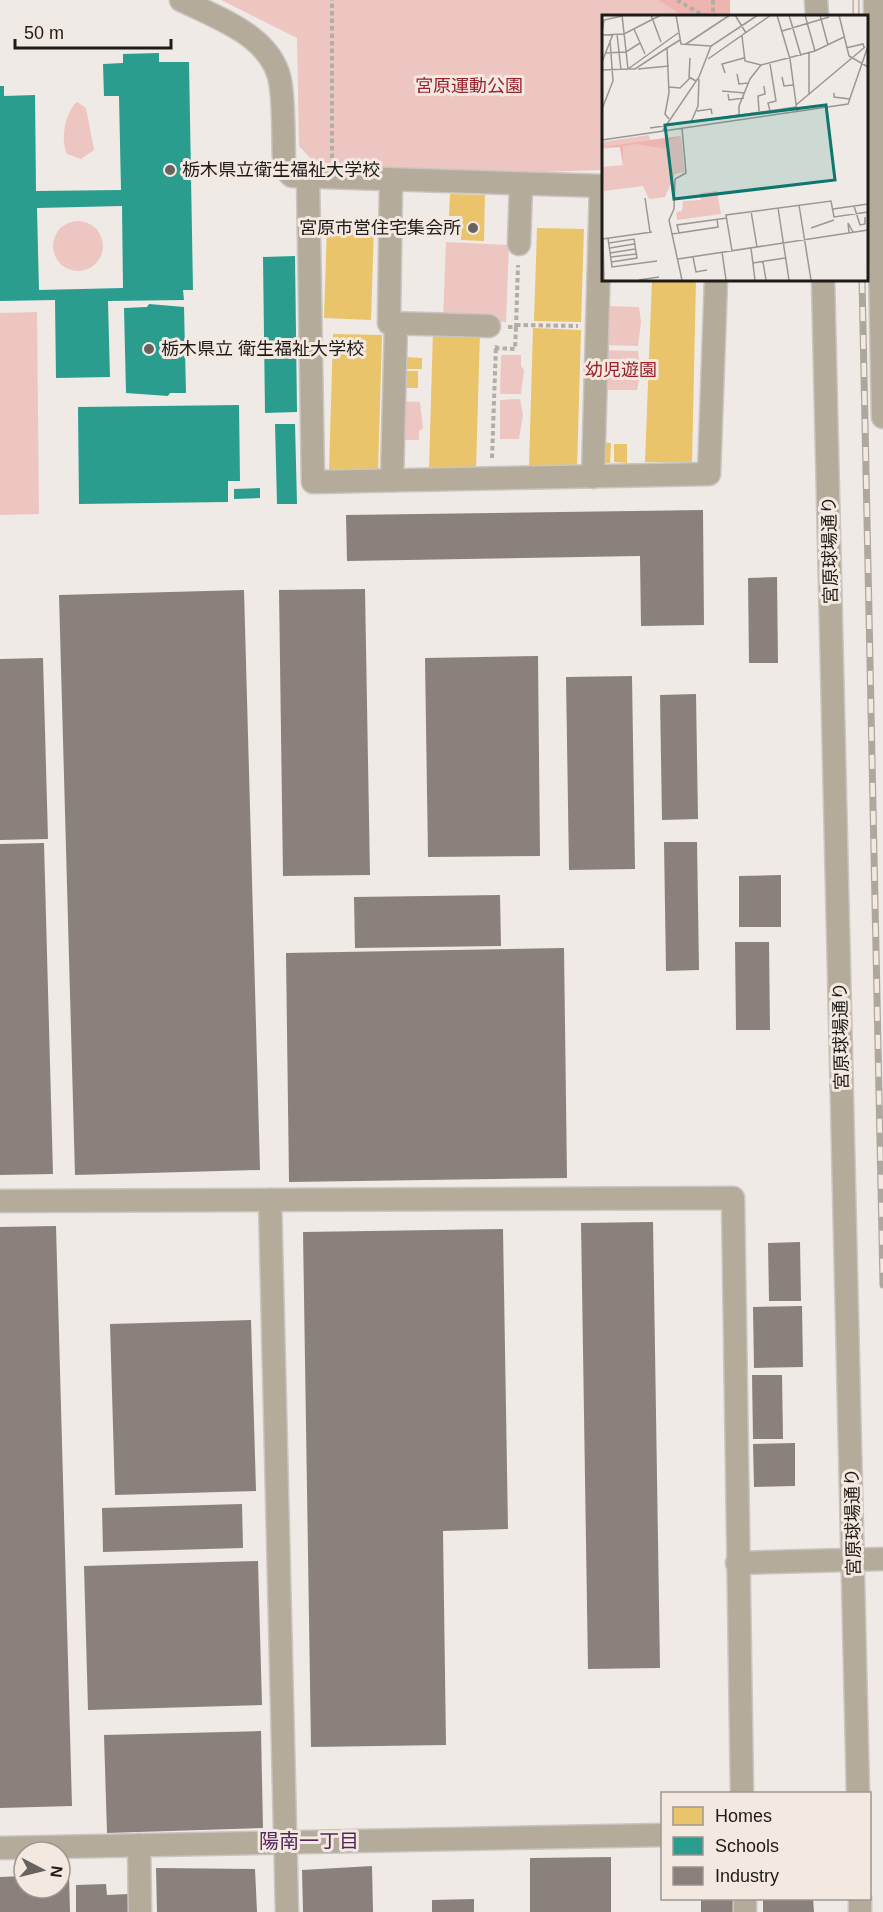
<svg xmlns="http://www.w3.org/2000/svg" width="883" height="1912" font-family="Helvetica,'Noto Sans JP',sans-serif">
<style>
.green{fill:#edc6c2}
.forest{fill:#eeb4b0}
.homes{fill:#e9c46a}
.schools{fill:#2a9d8f;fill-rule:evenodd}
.industry{fill:#8a817c}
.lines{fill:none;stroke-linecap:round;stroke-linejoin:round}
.minor-casing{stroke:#c9c5c1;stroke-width:25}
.path{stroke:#b3aea3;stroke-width:4;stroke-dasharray:4.5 3;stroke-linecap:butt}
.minor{stroke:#b4ab9b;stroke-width:22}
.rail-casing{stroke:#aea79d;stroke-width:7}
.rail{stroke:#f3e9e1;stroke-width:4.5;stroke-dasharray:14;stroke-linecap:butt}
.poi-dot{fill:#67635f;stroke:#f3e9e1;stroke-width:2}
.labels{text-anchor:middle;stroke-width:6;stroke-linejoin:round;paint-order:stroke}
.park-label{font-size:18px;fill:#99222b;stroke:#f3e9e1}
.poi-label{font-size:18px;fill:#1e1a17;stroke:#f3e9e1;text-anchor:start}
.street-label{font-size:18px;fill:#1e1a17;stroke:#f3e9e1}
.neighbourhood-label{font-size:20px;fill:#52265a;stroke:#f3e9e1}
.inset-road{fill:none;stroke:#9b9793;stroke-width:1.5}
.view{fill:#0f766e;fill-opacity:0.15;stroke:#0f766e;stroke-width:3}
.inset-edge{fill:none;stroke:#1e1a17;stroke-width:3}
</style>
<rect width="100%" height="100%" fill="#efeae5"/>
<g class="green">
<path d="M221,0H730V16H604V170L509,173L333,166L311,159L299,146L297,38Z"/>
<path d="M77,102L86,108L94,150L81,159L67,154C60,140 65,112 77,102Z"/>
<circle cx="78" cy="246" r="25"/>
<path d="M446,242L509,245L506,322L443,319Z"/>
<path d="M603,306L639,307L641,322L638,346L602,345Z"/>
<path d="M37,312L39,514L0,515V313Z"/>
<path d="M602,350L638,351L640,375L637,390H601Z"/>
<path d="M501,355H521V366L524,370L521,394H500Z"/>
<path d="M520,399L523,415L519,439H500V400Z"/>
<path d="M401,401L420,402L423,428L419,431V440H400Z"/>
</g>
<path class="forest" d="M658,0H730V16H683Z"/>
<g class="homes">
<path d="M450,194L485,195L484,241L461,240L462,216H449Z"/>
<path d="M327,225L374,226L371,320L324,318Z"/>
<path d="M537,228L584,229L581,322L534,321Z"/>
<path d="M652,279H696L692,463L645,462Z"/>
<path d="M533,328L581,330L577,468L529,467Z"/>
<path d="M433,330L480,332L476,469H429Z"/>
<path d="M333,334L382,335L378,472L329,471Z"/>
<path d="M405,357L422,358V369H404Z"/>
<rect x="407" y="371" width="11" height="17"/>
<path d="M600,442L611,443L610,463H599Z"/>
<path d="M614,444H627V463L614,462Z"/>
</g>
<g class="schools">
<path d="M159,53V62H189L193,290H183L184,300L108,301L110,377L56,378L55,300L0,301V86H4V96L35,95L36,191L121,190L119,96H104L103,64L123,63V54ZM122,206L123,288L39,290L37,208Z"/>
<path d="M295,256L297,412L265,413L263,257Z"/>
<path d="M149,304L184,307L186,393H170L168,396L126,393L124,308L147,307Z"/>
<path d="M239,405L240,481H228V502L79,504L78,407Z"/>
<path d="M275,424H295L297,504H277Z"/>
<path d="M260,488V498L234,499V489Z"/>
</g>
<g class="industry">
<path d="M703,510L704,625L641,626L640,556L347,561L346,515Z"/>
<path d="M777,577L778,663H749L748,578Z"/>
<path d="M365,589L370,875L283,876L279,590Z"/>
<path d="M244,590L260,1170L75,1175L59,595Z"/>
<path d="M538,656L540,856L428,857L425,658Z"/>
<path d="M43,658L48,839L0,840V659Z"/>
<path d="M632,676L635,869L569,870L566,677Z"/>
<path d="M696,694L698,819L662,820L660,695Z"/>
<path d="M664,842H697L699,970L666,971Z"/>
<path d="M44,843L53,1174L0,1175V844Z"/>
<path d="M781,875V927H739V876Z"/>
<path d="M500,895L501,946L355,948L354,897Z"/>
<path d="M735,942H769L770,1030H736Z"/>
<path d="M564,948L567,1178L289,1182L286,953Z"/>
<path d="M653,1222L660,1668L588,1669L581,1223Z"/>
<path d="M56,1226L72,1806L0,1808V1227Z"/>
<path d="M503,1229L508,1529L443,1531L446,1745L311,1747L303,1232Z"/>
<path d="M800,1242L801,1301H769L768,1243Z"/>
<path d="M802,1306L803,1367L754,1368L753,1307Z"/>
<path d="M251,1320L256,1491L115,1495L110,1324Z"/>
<path d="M752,1375H782L783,1439H753Z"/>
<path d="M795,1443V1486L754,1487L753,1444Z"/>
<path d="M242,1504L243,1548L103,1552L102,1508Z"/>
<path d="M258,1561L262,1705L88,1710L84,1566Z"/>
<path d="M261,1731L263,1828L107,1833L104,1735Z"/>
<path d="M611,1857V1912H530V1858Z"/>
<path d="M372,1866L373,1912H303L302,1870Z"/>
<path d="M156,1868L255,1869L257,1912H157Z"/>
<path d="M60,1875H69L70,1912H0V1877L24,1876V1888H60Z"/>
<path d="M106,1884L107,1895L129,1894V1912H76V1885Z"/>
<rect x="701" y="1898" width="32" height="14"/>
<path d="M763,1898H813L814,1912H763Z"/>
<path d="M474,1899V1912H432V1900Z"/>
</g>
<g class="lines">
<defs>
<g id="minor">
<path d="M181,0C219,19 276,37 281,87C284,111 283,136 284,160L286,170L292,176L604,186"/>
<path d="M816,0L817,16"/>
<path d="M875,0L883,417"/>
<path d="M308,177L313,482L709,474L716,279"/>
<path d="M391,180L389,323L489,326"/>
<path d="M519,244L521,184"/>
<path d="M823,279L858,1794"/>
<path d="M593,477L601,186"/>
<path d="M392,480L396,323"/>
<path d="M270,1200L287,1912"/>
<path d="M0,1201L733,1198L742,1794"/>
<path d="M737,1563L883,1559"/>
<path d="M139,1845L140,1912"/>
<path d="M0,1848L662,1835"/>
<path d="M745,1898V1912"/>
<path d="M860,1898V1912"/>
</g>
</defs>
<use href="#minor" class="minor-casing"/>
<g class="path">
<path d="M677,0L704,16"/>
<path d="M713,0V16"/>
<path d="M332,158V0"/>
<path d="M516,325L578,326"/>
<path d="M508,327H516L518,265"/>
<path d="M495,348L515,349L516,327"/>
<path d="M492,458L496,345"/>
</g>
<use href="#minor" class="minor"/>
<defs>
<g id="rail">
<path d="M856,0V16"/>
<path d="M862,279L883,1285"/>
</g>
</defs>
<use href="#rail" class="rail-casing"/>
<use href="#rail" class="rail"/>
</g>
<g class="poi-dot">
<circle cx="170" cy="170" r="6"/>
<circle cx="473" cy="228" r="6"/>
<circle cx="149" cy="349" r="6"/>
</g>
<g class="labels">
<g class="park-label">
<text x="469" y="92">宮原運動公園</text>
<text x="621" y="376">幼児遊園</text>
</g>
<g class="poi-label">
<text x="182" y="176">栃木県立衛生福祉大学校</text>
<text x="461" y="234" text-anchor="end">宮原市営住宅集会所</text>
<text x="161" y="355">栃木県立 衛生福祉大学校</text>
</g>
<g class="street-label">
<text transform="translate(830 550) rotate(-91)" y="6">宮原球場通り</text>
<text transform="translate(841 1036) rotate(-91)" y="6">宮原球場通り</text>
<text transform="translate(853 1522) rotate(-91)" y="6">宮原球場通り</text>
</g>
<g class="neighbourhood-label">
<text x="309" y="1848">陽南一丁目</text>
</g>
</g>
<g transform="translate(602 15)">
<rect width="266" height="266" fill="#efeae5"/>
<path d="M47,120L48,125L79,121L83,157L73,159L63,182L47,184L41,171L2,176L0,152L21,150L18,132L0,134V127ZM115,176L119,199L75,205L74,197L80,196L81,186L99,185L98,178Z" fill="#edc6c2"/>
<path d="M79,121L67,125L64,134L35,129L21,131V150L0,153L21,150L18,132H0Z" fill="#eeb4b0"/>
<path class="inset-road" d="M20,0L26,54L76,18M49,0L59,27M74,0L79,29L109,31M133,0L144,18M175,0L188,44L195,96M187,0L199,41M203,0L213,36M218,0L226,30M237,0L247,41L266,52M32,14L43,39M0,16L2,5L20,1M180,16L227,2M15,19L19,55M0,20L22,19L59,0M140,21L143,46L159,50L213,36L242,22M84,29L128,0M244,33L261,29L262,32M4,38L24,37L38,28M88,43L87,62L94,66M106,44L169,0M0,47L11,19M27,54H33L65,33M36,54L67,51M0,55L26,54M123,58L120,49L142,43M135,59L137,69L146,68M180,62L182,71L191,70M67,72L78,73L88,63M120,76L143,78M232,78V82L248,84M126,79L127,85L142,83M207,80V38M194,90L263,32M0,94L11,66L8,25M95,96L109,94L110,99M157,96L156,81L163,79L162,71M168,96L166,88L174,86L168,49M137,100V91L148,64L159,50M67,104L63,99L67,78L65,33L78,25M89,107L96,91L97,64M48,113L194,92M80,113L84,158L73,164L72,194L67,205L80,265M61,115L97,62L109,31L156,0M0,125L246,89L266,31M43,183L48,217M197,190L209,265M252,191L258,210L263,209V202M176,193L187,265M231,194L266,189M149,196L155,232M209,213L232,205M77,218L75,210L125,203M247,218L246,208L251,217M70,219L116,212L115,204M6,223L10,252L55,246M0,224L50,217M1,224L2,265M7,228L32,224L35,243L9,247M8,233L32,229M149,233L153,265M130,236L124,200L229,186L232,202L266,197M120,237L124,265M8,238L33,234M9,242L34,239M91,242L94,257L105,255M76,244L266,215M161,247L164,265M151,248L183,243M37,265L57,262"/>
<path class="view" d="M224,90L233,165L72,184L63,110Z"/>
<rect width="266" height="266" class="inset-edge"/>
</g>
<rect x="661" y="1792" width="210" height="108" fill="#f3e9e1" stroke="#9e9690" stroke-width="1.5"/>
<rect x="673" y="1807" width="30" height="18" fill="#e9c46a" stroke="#9e9690" stroke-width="1.5"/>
<text x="715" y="1822" font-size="18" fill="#1e1a17">Homes</text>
<rect x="673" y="1837" width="30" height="18" fill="#2a9d8f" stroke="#9e9690" stroke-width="1.5"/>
<text x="715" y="1852" font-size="18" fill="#1e1a17">Schools</text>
<rect x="673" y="1867" width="30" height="18" fill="#8a817c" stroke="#9e9690" stroke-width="1.5"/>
<text x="715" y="1882" font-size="18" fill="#1e1a17">Industry</text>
<g transform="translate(42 1870) rotate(97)"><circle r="28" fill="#f3e9e1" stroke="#9e9690" stroke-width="1.5"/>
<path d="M0-4.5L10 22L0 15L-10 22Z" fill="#67635f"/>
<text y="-9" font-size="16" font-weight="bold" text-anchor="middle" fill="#1e1a17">N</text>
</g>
<path d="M15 39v9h156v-9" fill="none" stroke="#1e1a17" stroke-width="3"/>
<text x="24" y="39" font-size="18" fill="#1e1a17" stroke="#f3e9e1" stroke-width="4.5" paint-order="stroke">50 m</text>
</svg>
